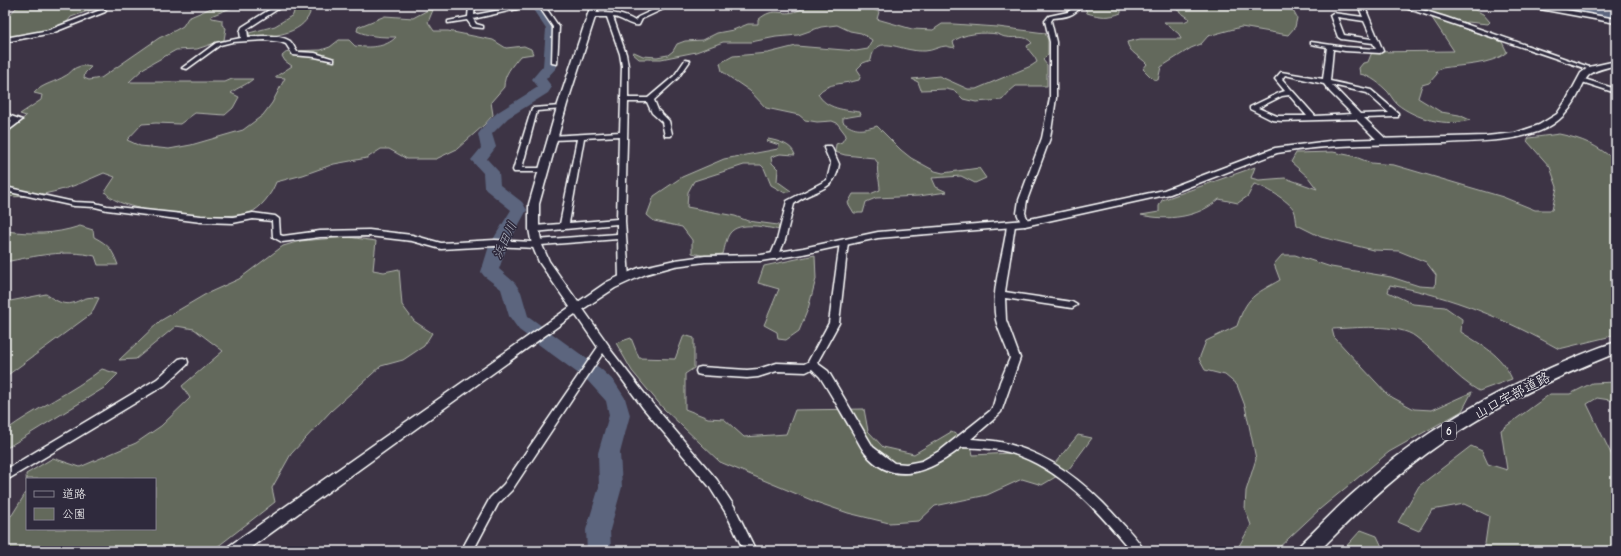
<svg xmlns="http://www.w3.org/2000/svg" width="1621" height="556" font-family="'Comic Neue','Klee One',sans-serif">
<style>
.green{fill:#63695b;stroke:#b1b4ad;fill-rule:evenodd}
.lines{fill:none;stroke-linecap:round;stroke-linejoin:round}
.river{fill:#5b657e;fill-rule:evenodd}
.minor-casing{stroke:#fff;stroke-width:3}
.tertiary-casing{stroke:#fff;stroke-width:3}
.primary-casing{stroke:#fff;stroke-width:3}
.minor{fill:#2f2a3d;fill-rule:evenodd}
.tertiary{fill:#2f2a3d;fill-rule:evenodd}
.primary{fill:#2f2a3d;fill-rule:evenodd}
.labels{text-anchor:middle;stroke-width:3;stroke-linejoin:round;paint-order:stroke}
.shield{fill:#2f2a3d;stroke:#c1bfc5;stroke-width:1}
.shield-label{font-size:11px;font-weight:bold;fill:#fff}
.water-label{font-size:13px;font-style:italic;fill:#adb2be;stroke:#2f2a3d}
.near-street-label{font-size:14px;fill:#fff;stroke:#2f2a3d}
</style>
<rect width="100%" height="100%" fill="#3d3445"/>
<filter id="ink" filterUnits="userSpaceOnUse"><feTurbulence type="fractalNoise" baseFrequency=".025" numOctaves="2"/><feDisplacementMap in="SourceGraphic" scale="8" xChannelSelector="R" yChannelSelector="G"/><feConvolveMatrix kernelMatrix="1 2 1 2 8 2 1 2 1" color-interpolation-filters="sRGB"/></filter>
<g filter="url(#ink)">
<g class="green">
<path d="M24,5H101L107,7L94,9L71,17L67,22L44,32L5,38V20L16,8Z"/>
<path d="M218,5H238L211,16L212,18L222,20V25L226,28L224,40L197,49L176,50L144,68L129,82H225L232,79H253C245,86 238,87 231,93L239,97L233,108L225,115L195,113L180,124L156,123L142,124L127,140L140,146L169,149L191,145L243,130L263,115L272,103L285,78L275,77L292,66L285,61L282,56L288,51L321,50L330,47L339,40H349L355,46C368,48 386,48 396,37C382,37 370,37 357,31L358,27L385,16L413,18L428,10H433L428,22L434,31H448L493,40L506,48L524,46L531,49L533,54L520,56C512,66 504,74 504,87L491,102L493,115L484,125L457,149L436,159H407L389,149H381L367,158L334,164L303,175L276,182C272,193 261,209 249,213C223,220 121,215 105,192L115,177L104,173C96,176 89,180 81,183C58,192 30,199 5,196V120L8,124L18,123L26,116L20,114L41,100L42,95L34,93C42,84 56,82 65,76C70,74 73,68 78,67C82,65 86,66 91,67L85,73L84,78L89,80L101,78L159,38L176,30L183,26L188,18Z"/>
<path d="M297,5H315L309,9L310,13C302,35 270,37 251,37L249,33L275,26L293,15L295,7Z"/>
<path d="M808,5H863L879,12L877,19L912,29L933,30L942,24H953L998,27L1045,33L1048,40V55L1043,60L1047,65V86H1016L1010,91L1002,100L976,102L963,99L955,91L946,89L921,90L918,82L912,79L939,76L968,89H976L1031,66L1037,62C1035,55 1029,53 1027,46L1032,43C1025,34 1016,39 1006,37C1003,37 1001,35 997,34C985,32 962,33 953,42L955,47C952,48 950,47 946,46C940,46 932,51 925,51C920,51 916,51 912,50C896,48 875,35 871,60L863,63L857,69L861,75L859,80C846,84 827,82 818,94C826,109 845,110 860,112L861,115L843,118V122C855,132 863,130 877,126L901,150L911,158L935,171L943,173L979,168L986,178L975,183L961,176L932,178L936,187L947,192L919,196L876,198L866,202L863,213H854L848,203L853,194H870L880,190C880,180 876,173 878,163L874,158L845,155L835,152L836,144L842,142L846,135L837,123L832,121L817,122L805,120L799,115L766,108L750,91L728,76L722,71L720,63L733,56L768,53L796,46L856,51L868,49L872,40L861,33L850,31L837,25L821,27L798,35L776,37L751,42H723L696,52L661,59H639L632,53L634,52L643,56L657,57L668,55L673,51L677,44L685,41L703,40L717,33L733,30L748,24H758V20C775,5 781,17 797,11C801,10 805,7 808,5Z"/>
<path d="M1084,5H1121V13C1109,18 1100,17 1087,13Z"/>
<path d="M1143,5H1290L1297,18L1295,27L1288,35L1241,27L1208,36L1201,44L1191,48L1161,67L1158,80L1153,79L1143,69L1147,64C1140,56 1129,53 1127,42L1140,39H1181L1179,34L1164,22H1184L1190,19L1173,7H1154Z"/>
<path d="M1404,5H1465L1483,14L1490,22L1488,24L1467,22L1457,26L1502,42L1507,52C1493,65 1460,65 1442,68L1436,71L1437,74L1429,83L1422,85L1418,98L1441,112L1459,115L1470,120C1446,127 1416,119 1397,104C1393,100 1391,96 1388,92C1380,84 1371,76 1360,74L1359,68L1363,63L1368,62L1372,52L1454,51L1432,18L1434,15Z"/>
<path d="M1559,134C1584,139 1596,145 1616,161V335L1559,349C1503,318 1454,297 1390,285L1388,292L1413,304L1445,307L1462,319L1461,332C1483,346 1501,354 1512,379L1479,391C1454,377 1439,354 1416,337C1399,323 1353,328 1332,329L1334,337L1388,395L1414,409L1432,410L1472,392L1462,411L1389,452L1320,509L1275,551H1236L1251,525L1245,509L1246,491L1256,459L1245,406L1237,385L1225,375L1205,370L1199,359L1206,341L1237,326C1247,296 1254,295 1280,280L1274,264L1282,255H1295L1331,267L1391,277L1419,286L1435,287L1436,275L1426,262L1399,251L1373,250L1321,237L1297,225C1296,221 1296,214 1294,210C1289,201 1264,186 1254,184L1248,196L1238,203L1219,199C1198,218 1167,221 1141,215L1159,212V206L1162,200L1255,167L1251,178L1259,180L1285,178L1317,189L1308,177L1291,162L1296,153L1333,152L1353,156L1371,163L1394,165L1503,197L1535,210H1552L1557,187L1550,167L1527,141L1529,138Z"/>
<path d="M768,139C778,141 792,144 795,155L780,154L771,157L772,163L778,169L777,181L791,191L785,193L771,185L764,168L761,165H744L694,181L688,192L687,207L735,216L748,221L778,225L779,230C766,227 739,221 730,233C726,238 725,247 723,254L706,256L692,253V240L682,227L654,221L647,215L654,196L682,177L724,159L778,149L779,145L767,141Z"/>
<path d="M80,226L93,230L94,237C109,245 112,249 118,265H98L95,256C64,249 36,256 5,262V231C34,234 52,235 80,226Z"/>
<path d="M348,237L376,241L373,270L384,272L399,269L402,305L414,321L432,333L424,346L403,360L381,366L331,411L291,454L272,488L275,502L212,551H5V520L12,515L27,491L26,474L53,458L80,467L136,443L161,426L190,398L182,386L223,351L194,329L176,326L136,359L119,360L160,321L206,294L239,279L283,246L300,241ZM27,479H155V529H27Z"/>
<path d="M815,255L816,279L808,309L799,331L786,340L778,339L777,332L764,325L779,289L758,283L764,266Z"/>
<path d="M46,294C75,316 76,293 99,298L91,314L5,377V302Z"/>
<path d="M684,335L694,338V368L685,374V409L708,418L724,419L744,437L786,434L795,410L864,409L868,431L883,447L914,454L951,432L970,440L973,455L1030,452L1055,463L1078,435L1092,438L1069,469L1042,485L1022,479L987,495L935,506L919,521L889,523L848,513L816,502L720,462L663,408L632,371L616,343L631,338L639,358L675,359Z"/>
<path d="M102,369L118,374L104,388L5,449V431C36,408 71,393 102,369Z"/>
<path d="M1616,382V401L1597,398L1587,404L1616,464V551H1484L1489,516L1464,504L1432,510L1419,531L1398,522L1419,486L1471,446L1482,451L1488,464L1507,470L1501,430L1550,394H1570L1592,383Z"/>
<path d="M1361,530L1377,536L1384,551H1342Z"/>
</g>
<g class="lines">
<g class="river">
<path d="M530,5H542L558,29L557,67L546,79L552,87L548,93L508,118L492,134L496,147L487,159L499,172L500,185L522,202L527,210L507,246L499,269L515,283L521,292L528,316L601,369L614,381L625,398L630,415L620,453L622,487L610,530L611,551H587L586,530L599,487L598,453L609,415L606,401L587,380L519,330L509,316L501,289L484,276L481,272L489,246L511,210L486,190L484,187L483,173L471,160L481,148L478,134L488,121L498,112L538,87L532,79L543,66L546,29Z"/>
<path d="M1543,5H1571L1616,12V20L1549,9L1545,7Z"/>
</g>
<defs>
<g id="minor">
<path d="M277,5H284L247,29L248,37C260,36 279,34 290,41C293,44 295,49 297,52L315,53L334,59V61L315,57L293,55L286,44L281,42L265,40L232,42L220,45L187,69L182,68L216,43L241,38L240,32L242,27Z"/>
<path d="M469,5H475L474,15L511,8L510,5H516L517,9L473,19L476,24L483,26V28L472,27L467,20L448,23V21L468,17Z"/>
<path d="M538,5H544L559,27L557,64L552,63L553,27Z"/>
<path d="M664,5H672L642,19L639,25C631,27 623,18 613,17L626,54L628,66V98H648L674,76L685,60L690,61L678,78L654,100L658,110L669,121L672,134L671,136H665L662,122L652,113L647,102H628L625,221L629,279L627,281L624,282L619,279L618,239L541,245L537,248L495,246L441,249L412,241L369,236L320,237L282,242L273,237L272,221L253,219L233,223L201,222L107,210L95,207L74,206L5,191V187L74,202L95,203L107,206L201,216L233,217L253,213L275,216L279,219L280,235L283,236L320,231L369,230L412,235L441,243L495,240L532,242L536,240L617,234V224L534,232L530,229L534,226L560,224L577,139L553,140L549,138L550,136L620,132L622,66L620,54L607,17H591L588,15L591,13C607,13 622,12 635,21L638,17ZM619,136L617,219L569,223L584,138Z"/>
<path d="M1076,5H1082C1075,16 1065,17 1053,18L1051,21L1056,42V98L1050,138L1027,200L1025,213L1029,223L1025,226L1021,223L1017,213L1019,200L1042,138L1050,98V42L1045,21L1049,16L1068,12Z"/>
<path d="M1358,5H1364L1383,51L1380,53L1345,51L1333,49L1330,81L1371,90L1398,113V117H1395L1364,118L1387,140V144H1381L1356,119L1282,121L1272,120L1250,109V107L1279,93L1285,91L1275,79L1281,72L1323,79L1327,47L1311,44V42L1345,47L1376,49L1373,43L1341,39L1338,37L1330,15L1333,13L1363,17ZM1337,17L1364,21L1372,39L1344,35ZM1285,75L1324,84L1330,92L1352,114L1315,116L1282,79ZM1332,85L1367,93L1389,113L1360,114ZM1289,95L1307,116H1277L1258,108L1282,96Z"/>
<path d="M1397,5H1406L1445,17L1595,69L1594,70H1590Z"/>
<path d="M1526,5H1539L1616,19V23L1529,7Z"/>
<path d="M103,9L106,11L105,12L52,33L5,42V38L49,30Z"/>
<path d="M1581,78L1616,89V93L1579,81V79Z"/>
<path d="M561,106L565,108L563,109L537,111L522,168H544L548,170L547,172H514L513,170L532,108Z"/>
<path d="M5,111L11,116L22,120L5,133V127L12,121L5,118Z"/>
<path d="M825,146H831L839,164C835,194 813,188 794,204L785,240L778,257L777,259H771L770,257L777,240L787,201L827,180L831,164L824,148Z"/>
<path d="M1011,222L1015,225L1005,292L1072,302L1077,305L1072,308L1005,298L1006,320L1020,358L1001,412L993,420L971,439C983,440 996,440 1008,444C1053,456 1089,486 1119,520C1128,530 1139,540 1144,551H1131C1097,510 1060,467 1008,452C993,448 977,448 962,447C933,470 894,489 865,453C860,446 856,437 851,429C841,412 831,394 820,377L812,369L806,372L777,371L758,377L747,378L701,375L697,374L696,371L697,368L701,367L747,370L758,369L777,363L804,364L808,362L829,323L840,242L844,239L847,240L848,242L839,323L817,363L828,371L873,447L894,463L906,464L922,461L941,450L990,411L993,406L1000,382L1010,358C1006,345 999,333 996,320C990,289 1004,256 1007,225Z"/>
<path d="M603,343L606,344L651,402L717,480L734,506L756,551H744L726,513L709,486L643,408L603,353L512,490L498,504L473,551H461L490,498L504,484L600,344Z"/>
<path d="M183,358L187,359L188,362L187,365L165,385L5,481V470L157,379L179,359Z"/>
</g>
<path id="tertiary" d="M591,5H599L567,104L539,204V229L542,245L549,261L578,302L607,282L620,276L639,268L675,260L705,256L761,255L803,248L878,232L1025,220L1164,190L1275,148L1337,140L1486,136L1515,133L1539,125L1557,114L1567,99L1581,73L1589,67L1616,61V65C1607,68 1595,69 1588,76C1584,81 1581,89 1578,95C1568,115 1553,128 1531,134C1504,142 1475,141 1447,143C1390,145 1333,143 1277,153L1170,194L1025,226L878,238L803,254L761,261L705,262L675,266L646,274L628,282L615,288L583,309L607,343L609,346L607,349L603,350L599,349L575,314L246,551H227L229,546L570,307L539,262L532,245L529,229V204L558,104Z"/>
<path id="primary" d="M1616,342V353C1538,384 1460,423 1396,478C1369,500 1344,526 1319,551H1298L1300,545C1319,527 1337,507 1357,490C1415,437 1485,396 1557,365C1576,357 1596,348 1616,342Z"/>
</defs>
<use href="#minor" class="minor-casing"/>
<use href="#tertiary" class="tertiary-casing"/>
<use href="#primary" class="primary-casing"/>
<use href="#minor" class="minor"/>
<use href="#tertiary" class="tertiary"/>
<use href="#primary" class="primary"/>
</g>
</g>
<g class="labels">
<rect class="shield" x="1442" y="422" width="14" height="18" rx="3"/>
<g class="shield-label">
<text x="1449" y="435">6</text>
</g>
<g class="water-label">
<text transform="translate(504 240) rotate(-64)" y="5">浜田川</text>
</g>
<g class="near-street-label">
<text transform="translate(1512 395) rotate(-28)" y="5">山口宇部道路</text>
</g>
</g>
<rect width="1621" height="556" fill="none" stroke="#2f2a3d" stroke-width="20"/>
<rect x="10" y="10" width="1601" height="536" fill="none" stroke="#fff" stroke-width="1.5" filter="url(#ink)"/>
<rect x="26" y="478" width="130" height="52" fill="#2f2a3d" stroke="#827f8b"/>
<rect x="34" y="491" width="20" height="6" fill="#2f2a3d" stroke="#827f8b"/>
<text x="62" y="498" font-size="12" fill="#ffffff">道路</text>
<rect x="34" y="508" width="20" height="12" fill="#63695b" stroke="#827f8b"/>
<text x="62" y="518" font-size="12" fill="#ffffff">公園</text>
</svg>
